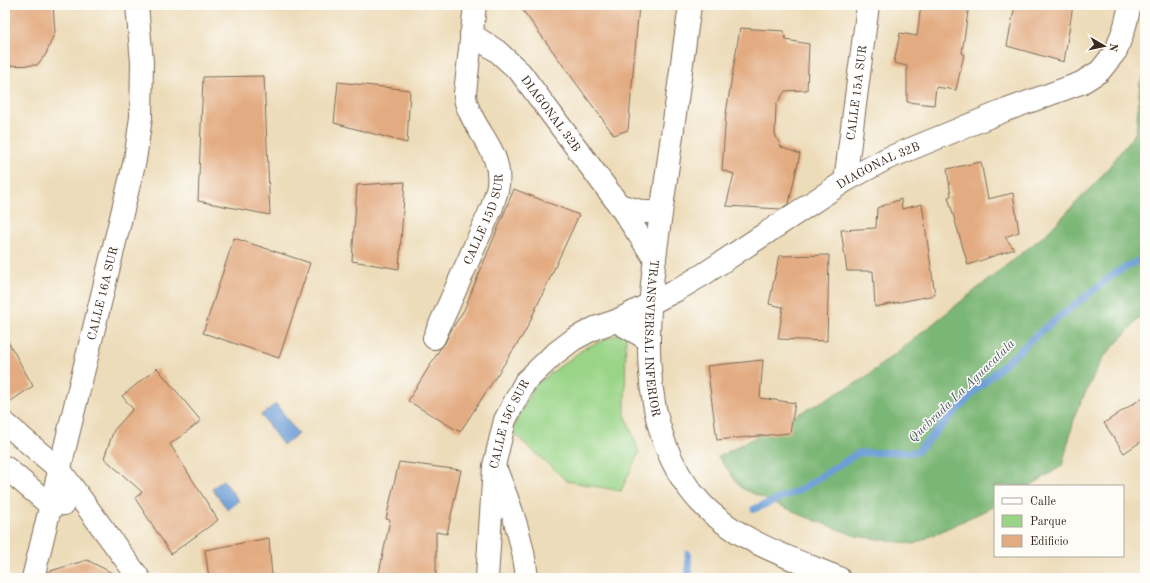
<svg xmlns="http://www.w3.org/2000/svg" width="1150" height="583" font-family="'Old Standard TT',serif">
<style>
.green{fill:#99d487;stroke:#6a7f52}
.forest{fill:#7ab674;stroke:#5a7049}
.water{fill:#6d9ed7;stroke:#54647a}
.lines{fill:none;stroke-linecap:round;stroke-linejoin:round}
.stream{stroke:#6d9ed7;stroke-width:7}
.building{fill:#e3ab81}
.minor-casing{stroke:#796854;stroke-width:24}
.major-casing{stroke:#796854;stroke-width:24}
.minor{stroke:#fff;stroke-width:22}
.major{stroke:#fff;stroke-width:22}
.labels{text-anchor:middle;stroke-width:3;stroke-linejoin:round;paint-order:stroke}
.street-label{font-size:12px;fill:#3b2a1e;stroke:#fdfcf7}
.water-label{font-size:13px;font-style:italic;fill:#4f5868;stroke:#fdfcf7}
</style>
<rect width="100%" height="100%" fill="#fdfcf7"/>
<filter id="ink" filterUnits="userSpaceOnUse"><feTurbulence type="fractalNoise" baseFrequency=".025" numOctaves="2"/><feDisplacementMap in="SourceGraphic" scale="8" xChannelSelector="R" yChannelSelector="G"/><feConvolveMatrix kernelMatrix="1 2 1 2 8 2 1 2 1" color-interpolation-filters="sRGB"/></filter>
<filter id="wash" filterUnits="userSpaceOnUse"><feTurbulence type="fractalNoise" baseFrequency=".012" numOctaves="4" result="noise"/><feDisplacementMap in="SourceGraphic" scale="16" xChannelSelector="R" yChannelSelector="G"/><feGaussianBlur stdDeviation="0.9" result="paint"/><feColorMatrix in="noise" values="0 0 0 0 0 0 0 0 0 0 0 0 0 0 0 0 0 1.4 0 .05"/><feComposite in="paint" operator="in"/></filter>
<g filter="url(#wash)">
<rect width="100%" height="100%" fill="#eddcb9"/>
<path class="green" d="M626,331L625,414L639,452L621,491L567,481L511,431L535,385L585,348Z"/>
<path class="forest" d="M1145,74V312L1102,359L1076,412L1062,466L1030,486H995V506L914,544L856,536L806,517L741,488L718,457L862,380L1046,234L1102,176L1136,132L1140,83Z"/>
<g class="water">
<path d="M276,404L298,434L283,445L261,415Z"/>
<path d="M223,480L239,501L228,510L212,489Z"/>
</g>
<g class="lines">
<g class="stream">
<path d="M754,509L800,490L858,453L917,452L977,389L1040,332L1117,272L1145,257"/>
<path d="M688,554L689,578"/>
</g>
</g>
<g id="blocks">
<g class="building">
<path d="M5,5H53L55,32L46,54L37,65L5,66Z"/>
<path d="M519,5H639L628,130L614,135Z"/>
<path d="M921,5H969L962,53L964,54L956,90L936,87L934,105L907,102V66L894,63L900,33L917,36Z"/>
<path d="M1015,5H1073L1064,62L1007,46Z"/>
<path d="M740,28L784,31L786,40L809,44L807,90L785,91L776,105L775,134L781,147L800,154L789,203L781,209L726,206L734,174L722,170L726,113Z"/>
<path d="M264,76L270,215L198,201L203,77Z"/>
<path d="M338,82L410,90L407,143L334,123Z"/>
<path d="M981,162L988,199L1013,193L1019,232L1005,237L1014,249L968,265L948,197L951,196L947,169Z"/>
<path d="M405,182L399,269L352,261L357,185Z"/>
<path d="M514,189L579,215L525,332L460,432L408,401L440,349L445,343L450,332L464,310Z"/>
<path d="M901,199L902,209L922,204L935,295L875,307L873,271H847L841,230L876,228L877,208Z"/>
<path d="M234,238L310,263L279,358L203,333Z"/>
<path d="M829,255L827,341L778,339L783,307L769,304L779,256Z"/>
<path d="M5,336L33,386L5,405Z"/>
<path d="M763,360L760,398L795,403L790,433L717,440L707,366Z"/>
<path d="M157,368L201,421L170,444L218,520L171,554L135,498L142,492L104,458L114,430L133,409L122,396Z"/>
<path d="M1145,396V439L1124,453L1104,423Z"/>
<path d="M399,462L461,470L447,534L436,532V578H378L390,520L386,519Z"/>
<path d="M269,538L272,578H209L205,550Z"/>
<path d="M87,560L122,578H46L47,572Z"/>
</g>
</g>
</g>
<g filter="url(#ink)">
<use href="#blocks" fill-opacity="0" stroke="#796854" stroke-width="1"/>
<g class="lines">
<defs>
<g id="minor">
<path id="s1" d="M471,34L497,51L520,72L619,205L655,259"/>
<path id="s2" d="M845,181L868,5"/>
<path d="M619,205L645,212H661"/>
<path d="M616,321L649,340"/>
<path id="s3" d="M434,338L492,207C494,200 497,192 498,185C502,153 478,135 468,108C466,104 465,98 465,93L475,5"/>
<path d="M5,423L60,470L139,578"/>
<path d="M5,467L50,505L64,504"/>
<path d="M497,472C511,507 523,540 527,578"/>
<path id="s4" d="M33,578L135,160L141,117L142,62L137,5"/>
<path id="s5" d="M487,578L494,466L505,420L525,382L553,355L574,339L595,328L616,321L677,290L704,274L845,181L886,159L1006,110L1081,83L1100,71L1116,51L1125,26L1130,5"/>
</g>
<g id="major">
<path id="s6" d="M690,5C682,63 674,121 666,179C652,280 623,420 701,503C737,541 791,558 839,578"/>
</g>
</defs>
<use href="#minor" class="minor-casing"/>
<use href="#major" class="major-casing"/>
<use href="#minor" class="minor"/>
<use href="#major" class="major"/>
</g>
</g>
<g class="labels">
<g class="street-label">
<text dy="4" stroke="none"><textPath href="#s2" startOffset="89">CALLE 15A SUR</textPath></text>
<text dy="4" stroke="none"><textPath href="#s1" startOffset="114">DIAGONAL 32B</textPath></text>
<text dy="4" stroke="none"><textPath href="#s5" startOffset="619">DIAGONAL 32B</textPath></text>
<text dy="4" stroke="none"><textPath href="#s3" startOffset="129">CALLE 15D SUR</textPath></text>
<text dy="4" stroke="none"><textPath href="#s4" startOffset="293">CALLE 16A SUR</textPath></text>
<text dy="4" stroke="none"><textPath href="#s6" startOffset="336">TRANSVERSAL INFERIOR</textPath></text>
<text dy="4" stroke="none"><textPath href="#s5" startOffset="157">CALLE 15C SUR</textPath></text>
</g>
<g class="water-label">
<text transform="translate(961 390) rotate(-44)" y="5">Quebrada La Aguacatala</text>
</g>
</g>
<rect width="1150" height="583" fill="none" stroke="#fdfcf7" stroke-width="20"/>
<rect x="994" y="485" width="130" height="72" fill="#fdfcf7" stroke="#afa8a0"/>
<rect x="1002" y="498" width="20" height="6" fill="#ffffff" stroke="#afa8a0"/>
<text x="1030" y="505" font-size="12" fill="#3b2a1e">Calle</text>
<rect x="1002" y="515" width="20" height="12" fill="#99d487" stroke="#afa8a0"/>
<text x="1030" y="525" font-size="12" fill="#3b2a1e">Parque</text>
<rect x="1002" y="535" width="20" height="12" fill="#e3ab81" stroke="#afa8a0"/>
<text x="1030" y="545" font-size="12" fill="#3b2a1e">Edificio</text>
<g transform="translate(1104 46) rotate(99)" stroke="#fdfcf7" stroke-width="3" paint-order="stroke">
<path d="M0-3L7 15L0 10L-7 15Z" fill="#3b2a1e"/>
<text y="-6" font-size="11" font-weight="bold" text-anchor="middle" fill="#3b2a1e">N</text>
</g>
</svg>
